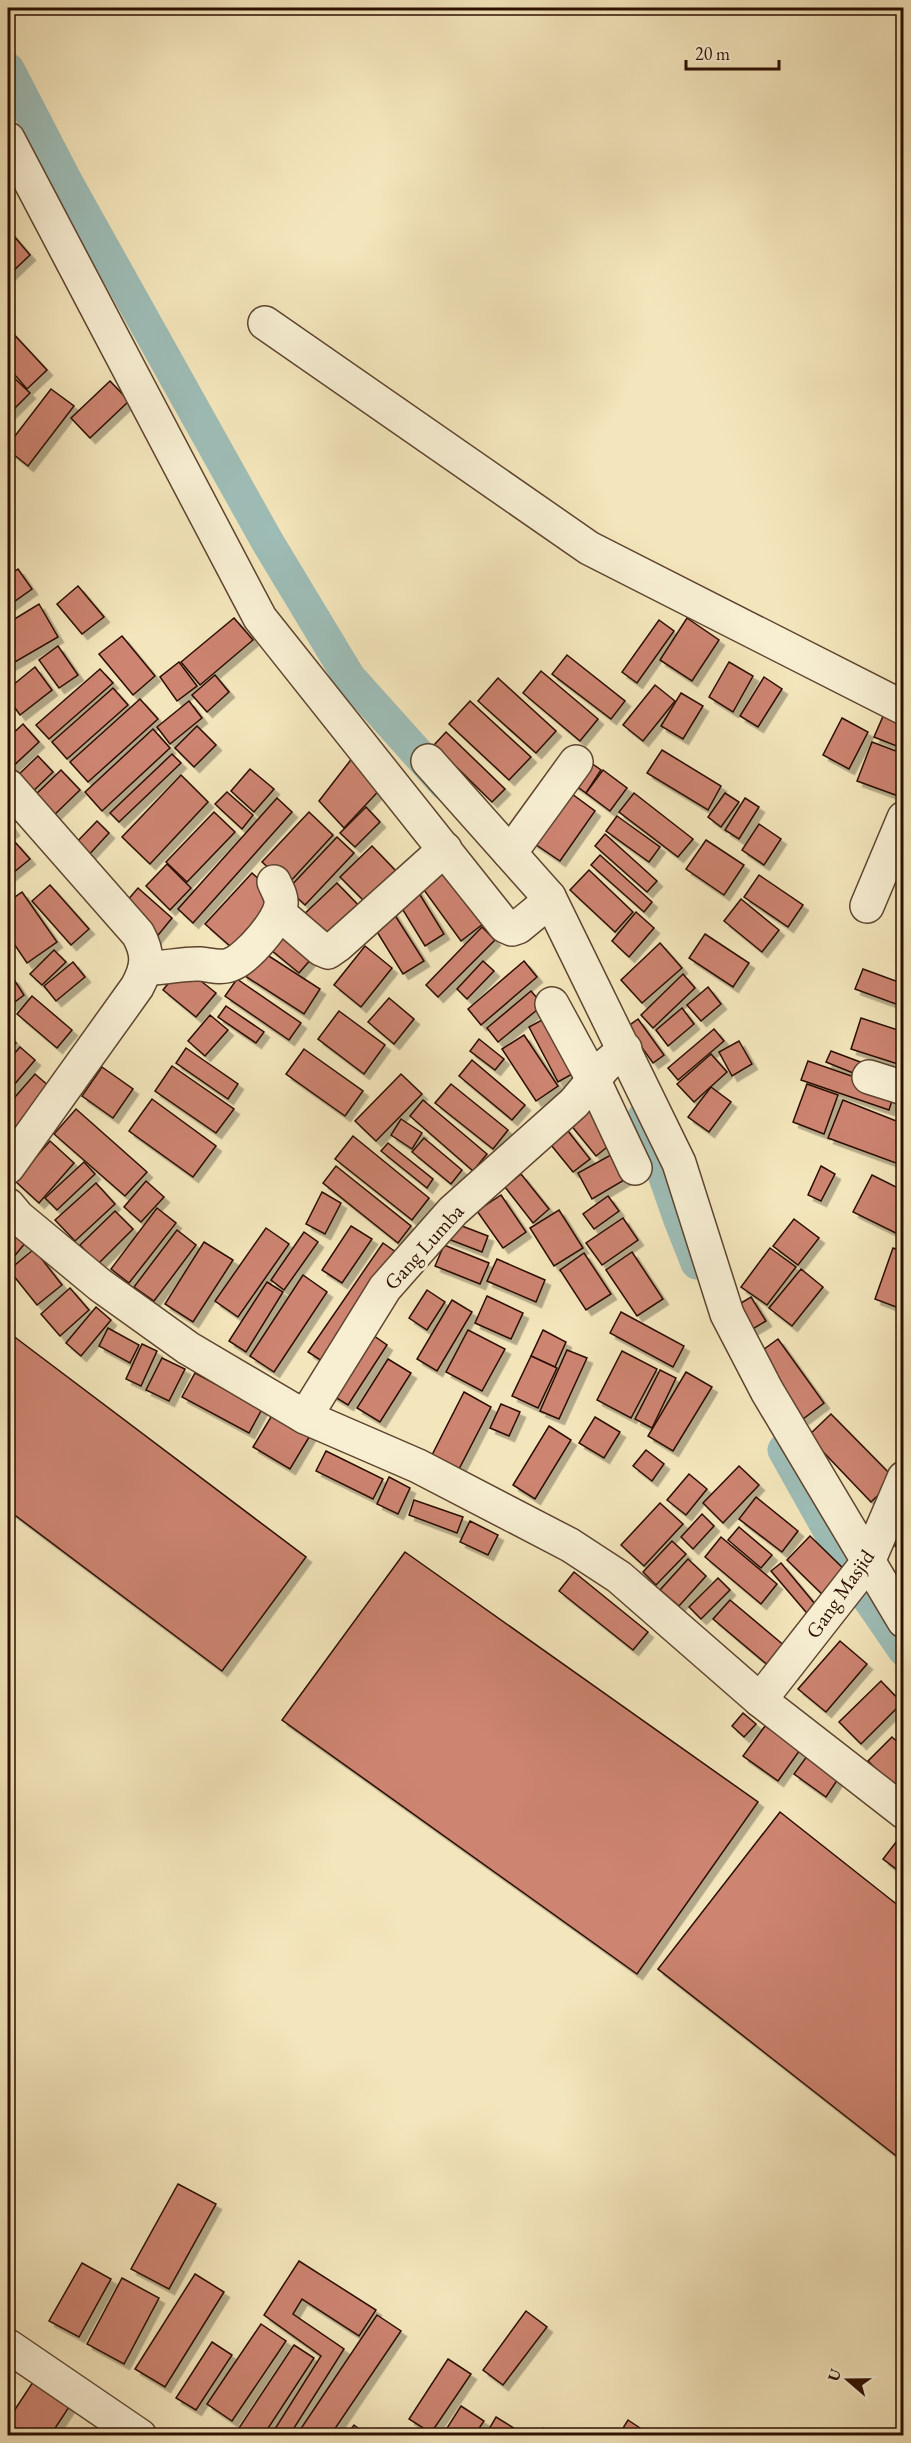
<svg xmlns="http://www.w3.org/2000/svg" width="911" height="2443" font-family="'EB Garamond',serif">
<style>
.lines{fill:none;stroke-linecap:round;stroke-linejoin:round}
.canal{stroke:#9ebeb8;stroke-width:33}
.building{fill:#cd8471;stroke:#2b0e00;stroke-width:1.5;filter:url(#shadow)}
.minor-casing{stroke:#5d442f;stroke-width:36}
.minor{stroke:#f8efd3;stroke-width:33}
.labels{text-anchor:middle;stroke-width:6;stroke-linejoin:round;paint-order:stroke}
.street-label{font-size:21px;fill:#2b0e00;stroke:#f8efd3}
</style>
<defs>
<filter id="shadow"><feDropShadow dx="5.5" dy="5.5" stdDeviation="0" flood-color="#0004"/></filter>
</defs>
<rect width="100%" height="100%" fill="#f4e6bc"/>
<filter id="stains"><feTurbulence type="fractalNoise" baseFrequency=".00333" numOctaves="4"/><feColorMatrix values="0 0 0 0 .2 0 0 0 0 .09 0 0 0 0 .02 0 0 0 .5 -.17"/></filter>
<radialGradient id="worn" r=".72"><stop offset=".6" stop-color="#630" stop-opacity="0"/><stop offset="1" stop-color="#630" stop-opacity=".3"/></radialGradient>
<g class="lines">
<g class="canal">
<path d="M8,69L67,183L267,541L349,677L445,784"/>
<path d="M644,1117L680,1220L697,1263"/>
<path d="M784,1450L862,1589L904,1650"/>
</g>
</g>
<g class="building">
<path d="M8,229L30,255L8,276Z"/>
<path d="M8,328L47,370L27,389L8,367Z"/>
<path d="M8,372L30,393L9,414L8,413Z"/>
<path d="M110,381L129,401L90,438L71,418Z"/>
<path d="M51,389L74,406L28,466L8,450V445Z"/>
<path d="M18,569L32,589L8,606V576Z"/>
<path d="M78,586L104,617L82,634L57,604Z"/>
<path d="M39,604L58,637L8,666V623Z"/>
<path d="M234,618L253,640L200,685L181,662Z"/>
<path d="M687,618L719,640L692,681L660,660Z"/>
<path d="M659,620L674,631L637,683L622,672Z"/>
<path d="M122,636L155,676L133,695L99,654Z"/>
<path d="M58,646L78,675L59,688L39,660Z"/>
<path d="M567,655L625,701L611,719L552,674Z"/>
<path d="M179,662L197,686L177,701L160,677Z"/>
<path d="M729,662L753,676L733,712L709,697Z"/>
<path d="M35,667L52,690L20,715L8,698V689Z"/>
<path d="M100,669L113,683L49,739L36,725Z"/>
<path d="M541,671L598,719L580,741L523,693Z"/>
<path d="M215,675L229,692L207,712L192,695Z"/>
<path d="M764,677L782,689L758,727L740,716Z"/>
<path d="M498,678L556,731L536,753L478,701Z"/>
<path d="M655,685L675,701L643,741L623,725Z"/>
<path d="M113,688L128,705L67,759L52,742Z"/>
<path d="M681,693L703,706L683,739L661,726Z"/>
<path d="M140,699L158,719L88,782L70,762Z"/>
<path d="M189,701L202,718L170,744L157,727Z"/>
<path d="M470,701L531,757L509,780L449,724Z"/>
<path d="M884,714L904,722V749L874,737Z"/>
<path d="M842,718L868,732L849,769L823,755Z"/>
<path d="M23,724L39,742L9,770L8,738Z"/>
<path d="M197,726L216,745L194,767L175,748Z"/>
<path d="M153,729L170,748L102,811L85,792Z"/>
<path d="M446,732L505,789L492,802L434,745Z"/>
<path d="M872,742L904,754V792L901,797L857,781Z"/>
<path d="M360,748L388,781L344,828L319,801Z"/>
<path d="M662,750L721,786L708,810L647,773Z"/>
<path d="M172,754L181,763L119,822L110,813Z"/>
<path d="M38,756L53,772L28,796L13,780Z"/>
<path d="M584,758L601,770L586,793L569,781Z"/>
<path d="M250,769L274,789L254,812L231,791Z"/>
<path d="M61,770L80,790L50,819L31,799Z"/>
<path d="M603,770L627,788L610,811L586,793Z"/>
<path d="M181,775L208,802L150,864L122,837Z"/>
<path d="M568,791L595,811L560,861L532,842Z"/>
<path d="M227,792L253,815L242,829L215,804Z"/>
<path d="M634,793L693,839L678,857L619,812Z"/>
<path d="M725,793L739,802L721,827L708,817Z"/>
<path d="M277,798L292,812L193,923L178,909Z"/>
<path d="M745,798L759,807L739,839L725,830Z"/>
<path d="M366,807L380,822L355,847L340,833Z"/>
<path d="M214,812L235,832L187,882L166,862Z"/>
<path d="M309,812L333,835L287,885L262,862Z"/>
<path d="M617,816L660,847L649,862L606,831Z"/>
<path d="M8,821L14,830L8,835Z"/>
<path d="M97,821L109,833L85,859L72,847Z"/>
<path d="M759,824L781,839L764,865L742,850Z"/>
<path d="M605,834L657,881L647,892L595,846Z"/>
<path d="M337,837L354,853L305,905L288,889Z"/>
<path d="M706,840L744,865L724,895L686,869Z"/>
<path d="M15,842L30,859L8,877V848Z"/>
<path d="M372,846L396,871L364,901L340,877Z"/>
<path d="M600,855L652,902L644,912L591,865Z"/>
<path d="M446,856L492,917L461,941L416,879Z"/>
<path d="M167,864L191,888L170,910L146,886Z"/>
<path d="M589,870L633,912L615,932L570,890Z"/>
<path d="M252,873L278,896L231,947L205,924Z"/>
<path d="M759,875L803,905L788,927L744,897Z"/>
<path d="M337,883L363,910L324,946L299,919Z"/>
<path d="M50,885L89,929L71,945L32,901Z"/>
<path d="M414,885L444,934L425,946L395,897Z"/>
<path d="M138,888L172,918L155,939L120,909Z"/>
<path d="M22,892L57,942L27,963L8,935V902Z"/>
<path d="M741,899L779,930L762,952L724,921Z"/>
<path d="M391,909L424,961L403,974L371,922Z"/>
<path d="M636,912L654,928L629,957L612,941Z"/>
<path d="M283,923L318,951L299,973L265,945Z"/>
<path d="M482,927L495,940L438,997L426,985Z"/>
<path d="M705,934L749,963L733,987L689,958Z"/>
<path d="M660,943L682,968L642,1003L621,980Z"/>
<path d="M365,946L392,968L361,1007L334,985Z"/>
<path d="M258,949L320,989L304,1014L242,974Z"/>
<path d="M54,950L66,962L42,985L30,974Z"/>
<path d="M483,961L494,971L467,999L457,989Z"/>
<path d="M524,961L537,977L481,1025L468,1009Z"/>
<path d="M73,962L85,977L56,1001L44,986Z"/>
<path d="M182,966L216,993L196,1017L163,990Z"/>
<path d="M863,969L904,984V1007L855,989Z"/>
<path d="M683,974L695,988L653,1028L641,1015Z"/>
<path d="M13,978L24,995L8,1007V981Z"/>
<path d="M237,979L301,1023L289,1040L225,996Z"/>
<path d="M708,987L721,1004L701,1021L687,1005Z"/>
<path d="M531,991L543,1005L498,1042L487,1028Z"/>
<path d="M32,996L72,1030L57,1048L17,1014Z"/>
<path d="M389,998L414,1019L394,1044L368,1022Z"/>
<path d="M226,1006L264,1032L256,1043L218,1017Z"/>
<path d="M682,1008L694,1024L668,1046L656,1030Z"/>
<path d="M339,1011L385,1045L364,1074L318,1039Z"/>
<path d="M553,1014L581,1069L558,1082L529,1027Z"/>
<path d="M210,1015L228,1030L205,1056L188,1041Z"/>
<path d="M861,1018L904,1032V1066L851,1049Z"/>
<path d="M638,1019L664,1055L653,1063L627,1027Z"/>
<path d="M714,1029L724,1041L678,1080L668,1068Z"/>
<path d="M8,1034L16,1043L8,1051Z"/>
<path d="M524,1035L558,1086L536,1101L502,1049Z"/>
<path d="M479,1039L504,1059L495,1070L470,1051Z"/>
<path d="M739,1041L752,1064L732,1076L719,1052Z"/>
<path d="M20,1047L35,1060L8,1092V1061Z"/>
<path d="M186,1048L238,1084L228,1099L176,1063Z"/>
<path d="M304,1049L363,1091L345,1116L286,1074Z"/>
<path d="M831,1051L863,1063L858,1075L826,1062Z"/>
<path d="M711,1054L727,1072L694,1102L677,1084Z"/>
<path d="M472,1060L525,1105L512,1120L459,1076Z"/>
<path d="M808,1061L895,1091L889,1110L801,1080Z"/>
<path d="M172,1066L234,1109L216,1133L155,1091Z"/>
<path d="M102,1067L133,1089L113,1118L82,1096Z"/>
<path d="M35,1074L50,1087L8,1136V1105Z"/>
<path d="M401,1074L422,1094L376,1141L355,1121Z"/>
<path d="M451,1084L508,1130L493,1149L435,1103Z"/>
<path d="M807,1084L838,1095L824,1134L793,1122Z"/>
<path d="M711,1087L731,1102L709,1132L688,1117Z"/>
<path d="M152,1099L216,1146L193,1177L129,1131Z"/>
<path d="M423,1100L487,1154L473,1171L410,1116Z"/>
<path d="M843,1100L904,1124V1166L828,1138Z"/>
<path d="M586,1103L616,1140L596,1156L566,1119Z"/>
<path d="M76,1109L147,1172L125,1196L54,1134Z"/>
<path d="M401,1119L422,1133L412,1149L391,1135Z"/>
<path d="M564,1126L590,1159L573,1172L547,1140Z"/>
<path d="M353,1136L429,1198L412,1220L335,1159Z"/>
<path d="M424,1138L462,1170L451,1184L412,1152Z"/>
<path d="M50,1141L74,1163L39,1203L15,1181Z"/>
<path d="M388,1143L433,1179L427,1188L381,1151Z"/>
<path d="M618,1151L631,1176L592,1199L578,1173Z"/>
<path d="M84,1162L95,1174L57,1210L45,1198Z"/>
<path d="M336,1166L411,1226L398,1243L323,1183Z"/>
<path d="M821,1166L835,1174L821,1201L808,1195Z"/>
<path d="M521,1174L549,1209L533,1223L505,1187Z"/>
<path d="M872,1175L904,1191V1237L853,1212Z"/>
<path d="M146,1181L164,1197L141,1222L124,1207Z"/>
<path d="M96,1183L115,1204L75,1241L55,1220Z"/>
<path d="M322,1192L341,1203L325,1234L306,1224Z"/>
<path d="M501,1195L526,1232L503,1248L477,1211Z"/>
<path d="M608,1196L619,1211L594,1229L583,1214Z"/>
<path d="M157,1208L176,1223L129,1283L111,1269Z"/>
<path d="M559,1210L583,1248L554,1266L530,1228Z"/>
<path d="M115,1211L133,1229L98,1264L80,1245Z"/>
<path d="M623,1218L638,1240L602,1265L586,1243Z"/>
<path d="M794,1219L819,1238L798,1265L773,1246Z"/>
<path d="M449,1221L488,1236L482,1252L443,1237Z"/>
<path d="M351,1226L372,1239L342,1283L322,1270Z"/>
<path d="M9,1228L26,1242L8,1264V1230Z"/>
<path d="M266,1228L289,1244L238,1317L215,1301Z"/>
<path d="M177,1230L196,1245L154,1301L134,1287Z"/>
<path d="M304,1232L318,1242L284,1290L271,1280Z"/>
<path d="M204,1242L233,1260L193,1322L165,1304Z"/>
<path d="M383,1243L400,1255L325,1363L308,1352Z"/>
<path d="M444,1245L489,1263L480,1284L435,1266Z"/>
<path d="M770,1248L796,1267L767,1305L741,1287Z"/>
<path d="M893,1248L904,1252V1310L875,1299Z"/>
<path d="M34,1249L62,1285L37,1305L9,1270Z"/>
<path d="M632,1252L663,1299L637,1316L606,1270Z"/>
<path d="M584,1253L611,1294L586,1310L560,1270Z"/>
<path d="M497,1259L545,1280L536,1302L487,1281Z"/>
<path d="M801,1269L823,1287L792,1326L769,1308Z"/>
<path d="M303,1275L327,1292L274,1372L250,1356Z"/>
<path d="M267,1282L283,1292L246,1352L229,1341Z"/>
<path d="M70,1288L89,1310L60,1336L41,1314Z"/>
<path d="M427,1290L445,1302L427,1330L409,1318Z"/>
<path d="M487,1296L523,1313L511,1339L475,1323Z"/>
<path d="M751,1297L766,1321L746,1333L731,1309Z"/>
<path d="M452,1300L472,1312L437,1371L417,1359Z"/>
<path d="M96,1307L111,1320L81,1356L66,1343Z"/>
<path d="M621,1312L684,1346L673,1367L610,1333Z"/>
<path d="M108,1328L139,1345L130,1363L99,1346Z"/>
<path d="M468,1330L505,1349L482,1391L446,1372Z"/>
<path d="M543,1330L566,1342L555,1367L531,1356Z"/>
<path d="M367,1331L387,1345L348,1405L327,1392Z"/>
<path d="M8,1332L306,1557L222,1671L8,1510Z"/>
<path d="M904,1337V1354L897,1351Z"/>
<path d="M778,1339L824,1403L803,1419L756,1355Z"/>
<path d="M142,1344L157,1351L141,1386L126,1379Z"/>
<path d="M567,1350L587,1358L559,1419L540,1411Z"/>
<path d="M622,1351L657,1369L631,1418L597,1400Z"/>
<path d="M531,1356L557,1368L538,1408L512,1396Z"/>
<path d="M162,1358L185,1369L169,1401L146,1390Z"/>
<path d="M388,1359L411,1373L380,1422L357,1408Z"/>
<path d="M660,1370L676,1378L652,1428L635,1419Z"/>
<path d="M686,1372L712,1387L673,1451L648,1436Z"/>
<path d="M195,1373L262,1409L249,1433L182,1397Z"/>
<path d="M464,1392L491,1407L458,1471L431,1457Z"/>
<path d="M501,1404L520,1412L509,1436L490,1428Z"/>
<path d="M274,1412L311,1434L290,1469L253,1447Z"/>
<path d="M831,1414L895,1479L871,1502L808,1436Z"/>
<path d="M595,1417L620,1432L604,1458L579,1443Z"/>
<path d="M549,1426L571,1440L535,1499L513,1485Z"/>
<path d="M646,1450L664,1464L652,1481L633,1466Z"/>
<path d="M326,1451L383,1479L373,1499L316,1471Z"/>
<path d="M739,1466L759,1485L723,1523L703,1503Z"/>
<path d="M689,1474L707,1489L686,1515L667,1500Z"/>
<path d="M389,1477L410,1488L398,1514L377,1504Z"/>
<path d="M756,1497L798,1531L782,1552L739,1519Z"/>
<path d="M414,1500L463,1517L457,1533L409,1515Z"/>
<path d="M660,1503L683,1524L644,1566L621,1545Z"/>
<path d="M702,1514L714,1526L693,1549L681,1537Z"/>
<path d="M470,1521L498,1535L488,1555L460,1542Z"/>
<path d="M739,1527L772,1555L761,1568L728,1540Z"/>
<path d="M904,1531V1551L895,1546Z"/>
<path d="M810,1536L850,1575L827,1599L787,1560Z"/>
<path d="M721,1537L777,1584L761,1604L705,1557Z"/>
<path d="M672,1541L686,1554L656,1585L643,1572Z"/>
<path d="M405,1552L758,1802L637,1974L282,1720Z"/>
<path d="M688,1559L706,1576L679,1606L660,1590Z"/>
<path d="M781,1563L820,1610L811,1618L771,1571Z"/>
<path d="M574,1572L648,1632L633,1650L559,1591Z"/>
<path d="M718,1578L730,1590L701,1619L689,1607Z"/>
<path d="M730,1600L786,1647L770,1667L713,1619Z"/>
<path d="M840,1641L867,1664L826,1712L798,1689Z"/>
<path d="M881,1681L902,1703L861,1744L839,1722Z"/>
<path d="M743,1713L756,1724L744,1737L732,1726Z"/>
<path d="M765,1726L800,1750L778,1781L743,1756Z"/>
<path d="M892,1737L904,1748V1778L894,1787L868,1761Z"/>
<path d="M807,1756L838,1779L826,1797L794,1774Z"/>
<path d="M780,1812L904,1910V2162L658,1969Z"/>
<path d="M903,1833H904V1875L883,1859Z"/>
<path d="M178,2184L216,2204L169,2289L131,2269Z"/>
<path d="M299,2261L376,2310L359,2336L302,2299L293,2314L344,2349L289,2436H278L273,2432L321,2356L264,2315Z"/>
<path d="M82,2263L111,2279L79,2337L49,2321Z"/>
<path d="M195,2274L224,2292L165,2387L135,2369Z"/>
<path d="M122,2278L159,2298L124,2364L87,2344Z"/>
<path d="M526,2311L547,2327L503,2385L483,2370Z"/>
<path d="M377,2315L401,2331L330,2436H296Z"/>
<path d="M261,2324L286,2341L232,2421L207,2404Z"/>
<path d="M212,2342L232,2355L196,2410L176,2398Z"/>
<path d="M294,2345L314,2358L263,2436H250L239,2428Z"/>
<path d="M448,2359L471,2374L431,2433L409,2419Z"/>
<path d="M35,2379L71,2404L50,2436H13L8,2432V2420Z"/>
<path d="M461,2406L484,2421L474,2436H442Z"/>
<path d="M496,2417L522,2433L521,2436H485Z"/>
<path d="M628,2420L652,2436H618Z"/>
<path d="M354,2425L366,2434L365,2436H346Z"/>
<path d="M543,2428L554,2436H538Z"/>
</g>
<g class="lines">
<defs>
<g id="minor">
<path d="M8,139L260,618L505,926L512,929L518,927L546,904L549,897"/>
<path d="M265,323L589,548L904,708"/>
<path d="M428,761L549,897L679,1163L727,1314L767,1391L904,1621"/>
<path d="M8,786L138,934C149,954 148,967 137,987L8,1167"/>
<path d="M510,853L576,762"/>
<path d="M867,906L904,818"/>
<path d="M279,913L321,949L328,952L338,945L445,849"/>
<path d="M145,968C164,969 182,963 200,964C211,965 222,969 232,964C247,958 280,921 281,904C282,897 277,889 274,882"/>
<path d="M552,1004L594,1081L635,1168"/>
<path d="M869,1077L904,1088"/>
<path d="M8,1205L18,1217L100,1285L188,1348L305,1417L418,1466L570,1545L619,1577L760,1700L904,1812"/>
<path d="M305,1417L385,1288L453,1211L574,1103L605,1066L625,1049"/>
<path d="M760,1700L868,1562L904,1478"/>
<path d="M8,2346L140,2436"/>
</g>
</defs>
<use href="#minor" class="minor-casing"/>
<use href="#minor" class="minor"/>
</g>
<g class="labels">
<g class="street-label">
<text transform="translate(424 1247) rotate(-48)" y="7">Gang Lumba</text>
<text transform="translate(840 1594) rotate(-55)" y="7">Gang Masjid</text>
</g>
</g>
<rect width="911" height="2443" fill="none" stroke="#f4e6bc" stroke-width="30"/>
<rect x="9" y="9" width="893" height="2425" fill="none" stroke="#2b0e00" stroke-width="3"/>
<rect x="15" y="15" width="881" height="2413" fill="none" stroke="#2b0e00" stroke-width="1.5"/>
<g transform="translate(848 2380) rotate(290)" stroke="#f8efd3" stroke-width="4.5" paint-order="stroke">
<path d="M0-4.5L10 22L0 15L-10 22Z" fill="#2b0e00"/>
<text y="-9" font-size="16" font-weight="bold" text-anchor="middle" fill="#2b0e00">U</text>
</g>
<path d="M686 60v9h93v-9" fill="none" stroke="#2b0e00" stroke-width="3"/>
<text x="695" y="60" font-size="18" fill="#2b0e00" stroke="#f8efd3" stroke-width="4.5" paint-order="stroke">20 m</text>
<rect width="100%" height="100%" filter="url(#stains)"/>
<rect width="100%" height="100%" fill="url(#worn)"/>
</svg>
